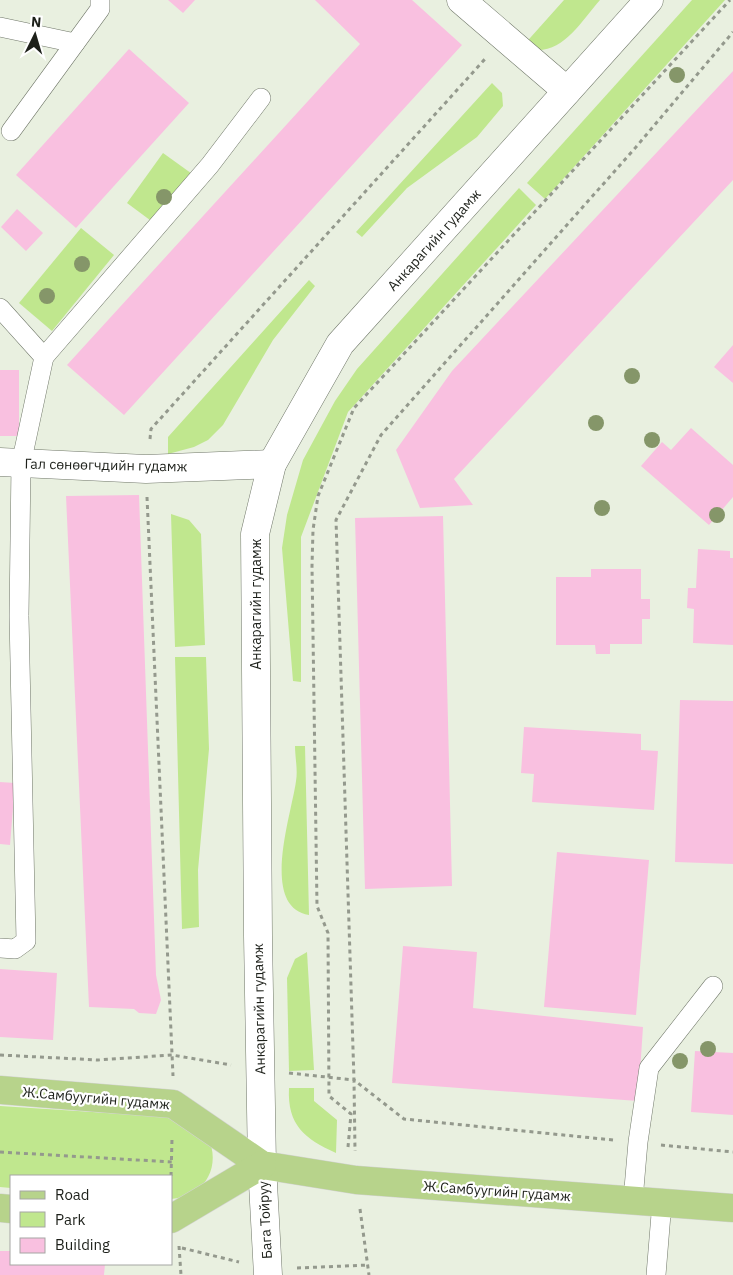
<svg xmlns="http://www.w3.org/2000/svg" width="733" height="1275" font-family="'IBM Plex Sans',sans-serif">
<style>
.green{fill:#c0e78e}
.building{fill:#f9c0e0}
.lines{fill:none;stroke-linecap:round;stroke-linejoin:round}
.lane-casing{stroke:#707769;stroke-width:20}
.street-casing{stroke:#707769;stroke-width:29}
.secondary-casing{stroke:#707769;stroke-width:29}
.primary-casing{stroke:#d2d2d1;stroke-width:29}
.path{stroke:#94998d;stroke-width:3;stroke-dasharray:4 4;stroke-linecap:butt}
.lane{stroke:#fff;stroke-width:19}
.street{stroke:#fff;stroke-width:28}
.secondary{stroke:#fff;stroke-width:28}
.primary{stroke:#b7d38b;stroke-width:28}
.tree{fill:#859669}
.labels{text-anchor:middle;stroke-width:4.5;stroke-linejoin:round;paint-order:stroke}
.street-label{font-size:14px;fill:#1d201a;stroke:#fff}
</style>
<rect width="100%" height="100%" fill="#e9f0e0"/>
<g class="green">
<path d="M564,0H600C578,25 559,61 522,47Z"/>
<path d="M692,0H725L545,199L527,183Z"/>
<path d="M492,83L502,93L503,106L477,137L407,188L362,237L356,232Z"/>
<path d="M163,153L195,176L158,226L127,203Z"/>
<path d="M519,188L536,205L348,412L301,537V682L293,681L282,548L287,515L303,460L335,401L357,369Z"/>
<path d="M81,228L114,255L52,331L19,303Z"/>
<path d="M309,280L315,286L273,340L223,425L208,440L194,447L168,454V437Z"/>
<path d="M171,514L189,520L201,534L205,645L175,647Z"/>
<path d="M175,657H206L209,749L198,870L199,927L182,929Z"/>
<path d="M295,746H305L309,915C259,907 292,813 296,781C298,770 295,757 295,746Z"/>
<path d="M307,952L314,1070L289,1071L287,978L295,959Z"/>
<path d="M289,1088H314V1101L337,1120L336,1153C305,1139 287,1125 289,1088Z"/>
<path d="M0,1106L170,1117L210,1142C220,1171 202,1197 171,1199V1176H11V1188L0,1187Z"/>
</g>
<g class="building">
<path d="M168,0H195L183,13Z"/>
<path d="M315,0H412L462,45L124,415L67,365L360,44Z"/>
<path d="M129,49L189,103L76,228L16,175Z"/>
<path d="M733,71V180L454,479L473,505L420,508L396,450L452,371Z"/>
<path d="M17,209L43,233L26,251L1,227Z"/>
<path d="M733,345V383L714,367Z"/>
<rect x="0" y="370" width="19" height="66"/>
<path d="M691,428L733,465V497L709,525L641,466L662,442L671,450Z"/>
<path d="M139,495L156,975L161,1000L156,1014L139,1013L134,1009L89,1007L66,496Z"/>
<path d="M443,516L452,886L365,889L355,518Z"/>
<path d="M698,549L730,551V558H733V645L693,643L694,609L687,608L688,588H696Z"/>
<path d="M591,569H641V599H650V619H642V644H610V654H596L595,645H556V577H591Z"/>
<path d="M680,700L733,701V864L675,862Z"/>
<path d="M524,727L641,734V750L658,751L654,810L532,802L534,774L521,773Z"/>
<path d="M0,782L15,783L10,845L0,844Z"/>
<path d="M557,852L649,860L636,1015L544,1007Z"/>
<path d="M403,946L477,952L473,1008L643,1027L638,1101L392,1083Z"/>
<path d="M0,969L57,973L53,1040L0,1037Z"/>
<path d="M695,1051L733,1053V1115L691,1112Z"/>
<path d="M0,1251H11V1264H105L104,1275H0Z"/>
</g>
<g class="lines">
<defs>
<g id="lane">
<path d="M0,27L75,43"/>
<path d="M11,131L100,9V0"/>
<path d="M0,308L44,357L21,464L19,616L26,941L15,949L0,948"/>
<path d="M44,357L210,165L261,98"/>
<path d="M633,1200L638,1142L649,1068L713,986"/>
<path d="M656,1275L662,1202"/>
</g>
<path id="street" d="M0,462L146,469L272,464"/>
<g id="secondary">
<path d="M461,0L567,91"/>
<path d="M268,1275L262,1165L258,936L255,534L272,464L340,344L649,0"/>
</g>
<g id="primary">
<path d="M0,1090L173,1104L262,1165L356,1180L733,1208"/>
<path d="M0,1208L11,1209"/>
<path d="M171,1219L262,1165"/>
</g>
</defs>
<use href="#lane" class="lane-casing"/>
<use href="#street" class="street-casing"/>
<use href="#secondary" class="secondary-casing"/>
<use href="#primary" class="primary-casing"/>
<g class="path">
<path d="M150,439L151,429L485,59"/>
<path d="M147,497L173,1076"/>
<path d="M0,1055L98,1060L172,1055L231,1065"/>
<path d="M289,1073L354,1080L355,1151"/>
<path d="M613,1140L404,1119L354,1080L336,520L381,435L636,147L733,32"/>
<path d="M661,1145L733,1152"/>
<path d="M348,1147L351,1114L329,1096L328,933L317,906L312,566L313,530L318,496L354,408L730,0"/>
<path d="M0,1152L172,1162"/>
<path d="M171,1176L172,1139"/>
<path d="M360,1209L369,1275"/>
<path d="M179,1246L181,1275"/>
<path d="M182,1248L239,1262"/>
<path d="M297,1268L369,1265"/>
</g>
<use href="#lane" class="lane"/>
<use href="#street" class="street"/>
<use href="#secondary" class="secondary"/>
<use href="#primary" class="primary"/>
</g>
<g class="tree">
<circle cx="677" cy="75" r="8"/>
<circle cx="164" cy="197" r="8"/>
<circle cx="82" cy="264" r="8"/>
<circle cx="47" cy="296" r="8"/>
<circle cx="632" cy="376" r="8"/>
<circle cx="596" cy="423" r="8"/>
<circle cx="652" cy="440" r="8"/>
<circle cx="602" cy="508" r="8"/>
<circle cx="717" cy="515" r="8"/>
<circle cx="708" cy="1049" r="8"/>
<circle cx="680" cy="1061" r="8"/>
</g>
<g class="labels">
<g class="street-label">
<text transform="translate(434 240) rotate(-48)" y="5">Анкарагийн гудамж</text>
<text transform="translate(106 465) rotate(1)" y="5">Гал сөнөөгчдийн гудамж</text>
<text transform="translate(256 604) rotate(-90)" y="5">Анкарагийн гудамж</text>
<text transform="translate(259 1009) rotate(-91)" y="5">Анкарагийн гудамж</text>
<text transform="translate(96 1098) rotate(5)" y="5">Ж.Самбуугийн гудамж</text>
<text transform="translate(497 1191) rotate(4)" y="5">Ж.Самбуугийн гудамж</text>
<text transform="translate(265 1220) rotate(-93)" y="5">Бага Тойруу</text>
</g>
</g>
<rect x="10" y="1175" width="162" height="90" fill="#ffffff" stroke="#a5a6a3"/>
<rect x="20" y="1191" width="25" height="8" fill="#b7d38b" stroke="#a5a6a3"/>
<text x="55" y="1200" font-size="15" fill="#1d201a">Road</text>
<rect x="20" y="1212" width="25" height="15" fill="#c0e78e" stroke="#a5a6a3"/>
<text x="55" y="1225" font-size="15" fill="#1d201a">Park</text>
<rect x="20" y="1238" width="25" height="15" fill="#f9c0e0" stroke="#a5a6a3"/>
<text x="55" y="1250" font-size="15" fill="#1d201a">Building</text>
<g transform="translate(35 35) rotate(5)" stroke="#ffffff" stroke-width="4" paint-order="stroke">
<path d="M0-4L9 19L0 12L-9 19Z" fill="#1d201a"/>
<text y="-8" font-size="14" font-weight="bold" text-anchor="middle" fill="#1d201a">N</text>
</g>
</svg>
